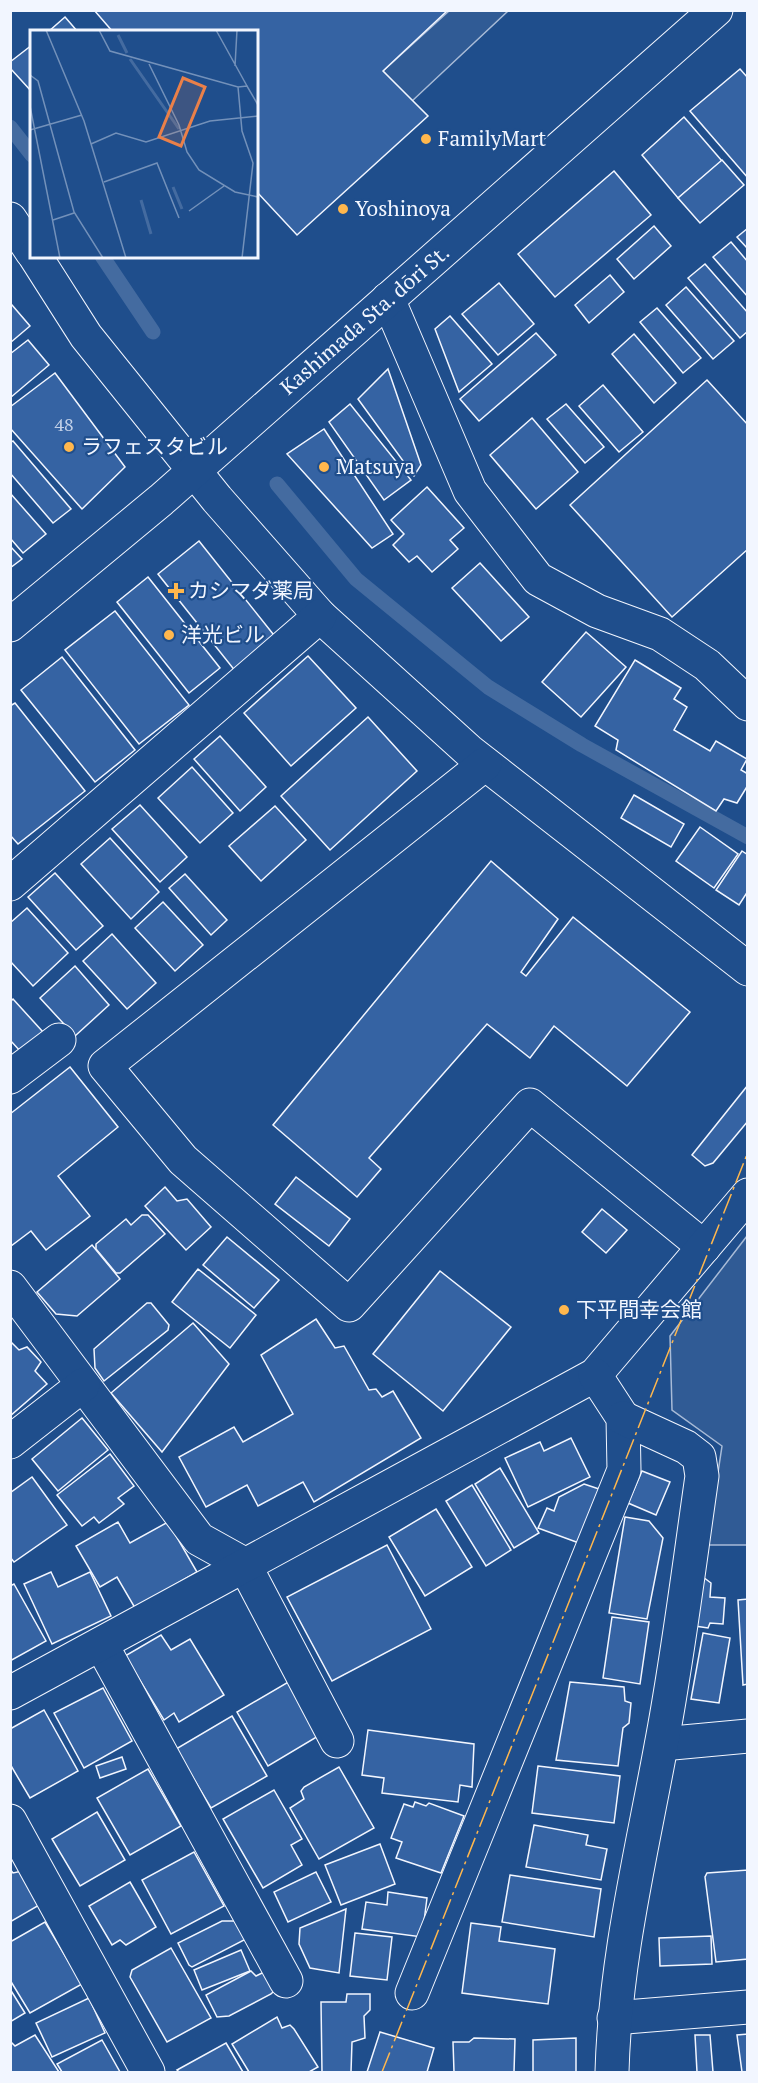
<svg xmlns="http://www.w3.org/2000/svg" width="758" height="2083" font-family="'PT Serif','Noto Sans JP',serif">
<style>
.built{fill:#305b95;stroke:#a8bbd7;stroke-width:1.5}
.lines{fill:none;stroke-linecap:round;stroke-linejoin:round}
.stream{stroke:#446ba0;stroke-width:15}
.building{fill:#3563a3;stroke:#f2f6ff;stroke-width:1.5}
.minor-casing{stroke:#f2f6ff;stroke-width:35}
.minor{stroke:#1f4e8c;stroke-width:33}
.power{stroke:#ffb74d;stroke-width:1.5;stroke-dasharray:21 4.5 3 4.5;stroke-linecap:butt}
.poi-dot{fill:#ffb74d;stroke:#1f4e8c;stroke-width:2}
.labels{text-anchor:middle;stroke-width:4.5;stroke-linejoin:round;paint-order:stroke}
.number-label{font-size:18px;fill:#c3d1e8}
.poi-label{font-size:21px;fill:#f2f6ff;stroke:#1f4e8c;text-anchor:start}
.street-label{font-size:21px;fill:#f2f6ff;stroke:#1f4e8c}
.inset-river{fill:none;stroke:#446ba0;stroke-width:3}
.inset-road{fill:none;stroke:#7391ba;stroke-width:1.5}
.view{fill:#ea8049;fill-opacity:0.15;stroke:#ea8049;stroke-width:3}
.inset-edge{fill:none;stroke:#f2f6ff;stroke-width:3}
</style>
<rect width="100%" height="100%" fill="#1f4e8c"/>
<g class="built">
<path d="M449,11H508L411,102L383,71Z"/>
<path d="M747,1236V1545H707L722,1446L672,1410L670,1336Z"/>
</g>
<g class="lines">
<g class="stream">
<path d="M10,127L32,155"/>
<path d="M102,256L153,332"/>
<path d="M277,484L356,579L488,687L582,745L748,837"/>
</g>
</g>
<g class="building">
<path d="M94,10H448L383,71L428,116L297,235L256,191V32H113Z"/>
<path d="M65,17L78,32H48Z"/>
<path d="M32,45V92L10,68V62Z"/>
<path d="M740,69L748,78V178L690,111Z"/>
<path d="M684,117L722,161L678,198L642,155Z"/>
<path d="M722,160L744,185L700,223L678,198Z"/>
<path d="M614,171L651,215L555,297L518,254Z"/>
<path d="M654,226L671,246L634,279L617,259Z"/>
<path d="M748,228V249L737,237Z"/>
<path d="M731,242L748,262V297L713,257Z"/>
<path d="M705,264L748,313V331L740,338L688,278Z"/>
<path d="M610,275L624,292L589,323L575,305Z"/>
<path d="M499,283L534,324L498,355L462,314Z"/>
<path d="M686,287L734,341L713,359L666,305Z"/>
<path d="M12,305L30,326L10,343V307Z"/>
<path d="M657,308L701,358L683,373L640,322Z"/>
<path d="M450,316L492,364L459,392L435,329Z"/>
<path d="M536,333L556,355L479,421L460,399Z"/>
<path d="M634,334L676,383L654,403L612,354Z"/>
<path d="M28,340L49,365L10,398V354Z"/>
<path d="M388,369L421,465L414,476L358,399Z"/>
<path d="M55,373L125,467L82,509L10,428V407Z"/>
<path d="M707,380L748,425V549L672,617L570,505Z"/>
<path d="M603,385L643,432L619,452L579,406Z"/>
<path d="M350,404L411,480L384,500L329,422Z"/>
<path d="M566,404L604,447L585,463L547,419Z"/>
<path d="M532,418L578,472L536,509L490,455Z"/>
<path d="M324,429L393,534L372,548L287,454Z"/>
<path d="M13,441L71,509L53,523L10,473V443Z"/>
<path d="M427,487L464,528L450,540L458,549L432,572L417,556L409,562L393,545L404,534L391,520Z"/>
<path d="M10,493L46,534L23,553L10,538Z"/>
<path d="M199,541L277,639L236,672L158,574Z"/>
<path d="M10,546L22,559L10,568Z"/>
<path d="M480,563L529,617L501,641L452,588Z"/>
<path d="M148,577L220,668L189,693L117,602Z"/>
<path d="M115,611L189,705L139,744L65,650Z"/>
<path d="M586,632L626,667L581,717L542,682Z"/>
<path d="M308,656L356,708L291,766L244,713Z"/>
<path d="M62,657L135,750L95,782L21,690Z"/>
<path d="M635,660L681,688L674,699L687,707L674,730L710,751L716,741L747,759L741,770L748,774V785L737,803L724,799L716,811L616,750L618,740L595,726Z"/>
<path d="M15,703L85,791L18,844L10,835V706Z"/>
<path d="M368,717L417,771L330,850L281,796Z"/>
<path d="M220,736L266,787L240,811L194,759Z"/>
<path d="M192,767L233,813L200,843L158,798Z"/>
<path d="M634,795L684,824L671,847L621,818Z"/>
<path d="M140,805L187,857L160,882L112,829Z"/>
<path d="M275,806L306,840L261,881L229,846Z"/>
<path d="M700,827L738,854L714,888L676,861Z"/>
<path d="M110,838L159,892L131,919L81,864Z"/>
<path d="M742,851L748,855V891L739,905L716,890Z"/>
<path d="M491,861L558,919L521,972L526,976L573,917L690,1012L627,1086L554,1026L530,1058L487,1024L369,1158L381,1169L357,1197L273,1125Z"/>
<path d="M55,873L103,926L76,950L28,897Z"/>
<path d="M185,874L227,920L211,935L169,888Z"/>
<path d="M163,902L203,945L175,971L135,928Z"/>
<path d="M27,908L68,953L33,986L10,961V923Z"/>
<path d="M112,934L156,983L127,1009L83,961Z"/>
<path d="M75,966L109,1005L75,1036L40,998Z"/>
<path d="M13,999L43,1032L21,1052L10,1040V1002Z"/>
<path d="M70,1067L118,1127L58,1176L90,1216L46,1250L31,1231L11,1246L10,1114Z"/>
<path d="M748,1085V1121L713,1163L705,1166L692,1155Z"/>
<path d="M296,1177L350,1219L329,1246L275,1204Z"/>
<path d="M165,1187L177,1201L187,1199L211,1227L186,1250L145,1206Z"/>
<path d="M602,1209L627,1230L606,1253L582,1232Z"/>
<path d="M142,1215H148L165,1234L120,1273H116L96,1249V1244L126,1219L131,1225Z"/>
<path d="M227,1237L279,1280L254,1308L203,1265Z"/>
<path d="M92,1245L120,1279L77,1316L56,1314L37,1292Z"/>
<path d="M198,1269L256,1315L230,1348L172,1302Z"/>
<path d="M440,1271L511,1327L443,1411L373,1354Z"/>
<path d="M147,1303H151L169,1325L168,1330L104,1381L95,1368L94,1349Z"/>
<path d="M316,1319L335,1348L344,1346L369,1390L376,1389L382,1397L393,1391L421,1438L314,1502L303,1482L258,1506L247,1485L206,1507L179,1457L234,1427L243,1442L293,1414L261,1355Z"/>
<path d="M193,1323L229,1364L162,1452L111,1393Z"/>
<path d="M10,1341L19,1350L27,1347L41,1362L35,1371L47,1384L10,1416Z"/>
<path d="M82,1418L108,1450L58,1491L32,1459Z"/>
<path d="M571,1438L590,1477L528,1507L505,1458L540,1442L544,1451Z"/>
<path d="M110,1454L134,1486L118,1498L124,1504L99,1523L94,1517L82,1526L57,1495Z"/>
<path d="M500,1468L539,1533L514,1548L475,1484Z"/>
<path d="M642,1471L670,1482L656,1515L628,1503Z"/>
<path d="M32,1477L67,1525L14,1562L10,1557V1493Z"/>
<path d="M584,1484L599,1489L579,1543L538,1528L547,1508L554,1511L559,1497Z"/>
<path d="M472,1485L511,1550L486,1566L446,1501Z"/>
<path d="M436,1509L472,1567L425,1596L389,1537Z"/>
<path d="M625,1517L649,1521L663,1538L647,1619L609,1613Z"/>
<path d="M118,1522L130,1543L168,1522L197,1572L135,1608L117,1577L100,1587L76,1546Z"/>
<path d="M387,1545L431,1629L332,1681L287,1597Z"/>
<path d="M51,1572L58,1587L90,1572L111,1616L52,1644L24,1584Z"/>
<path d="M703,1577L711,1583L710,1597L725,1598L723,1624L710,1623L708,1628L695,1626Z"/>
<path d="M14,1584L46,1641L10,1661V1586Z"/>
<path d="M748,1599V1684L743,1685L738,1600Z"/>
<path d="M612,1617L649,1622L640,1684L603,1678Z"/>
<path d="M703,1633L730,1638L719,1703L691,1699Z"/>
<path d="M161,1635L171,1650L190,1639L224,1695L179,1722L174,1713L164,1720L125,1656Z"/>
<path d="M290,1681L320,1735L268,1766L237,1712Z"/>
<path d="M570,1682L624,1687L625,1701L631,1703L629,1723L623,1728L618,1766L556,1760Z"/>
<path d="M103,1688L132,1741L84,1768L54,1713Z"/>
<path d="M44,1710L78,1771L30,1798L10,1764V1729Z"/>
<path d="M232,1716L267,1776L211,1808L176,1749Z"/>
<path d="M368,1730L474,1744L472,1787L460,1785L458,1802L382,1793L384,1778L362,1775Z"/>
<path d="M122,1757L126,1769L100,1778L96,1766Z"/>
<path d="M538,1766L620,1776L614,1823L532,1813Z"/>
<path d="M339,1767L374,1828L319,1859L290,1808L304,1799L301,1791L304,1787Z"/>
<path d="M148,1769L181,1826L130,1855L97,1798Z"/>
<path d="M274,1790L302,1839L291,1845L302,1865L263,1888L223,1819Z"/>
<path d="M415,1802L426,1806L429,1803L464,1816L441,1873L396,1858L402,1842L391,1838L404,1804L413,1807Z"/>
<path d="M97,1812L125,1860L80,1886L52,1839Z"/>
<path d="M534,1825L588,1835L586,1845L607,1849L601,1880L526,1867Z"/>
<path d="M380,1844L395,1884L341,1905L325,1865Z"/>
<path d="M194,1852L224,1906L171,1934L142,1880Z"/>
<path d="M10,1869L13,1873L22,1871L41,1904L10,1922Z"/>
<path d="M748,1870V1959L716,1962L705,1877L707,1873Z"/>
<path d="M316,1872L331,1902L288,1922L274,1892Z"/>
<path d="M510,1875L601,1889L594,1937L502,1922Z"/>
<path d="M130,1882L156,1927L126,1945L120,1940L112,1945L89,1906Z"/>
<path d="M388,1892L427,1898L422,1937L362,1929L366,1902L387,1905Z"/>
<path d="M346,1909L339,1973L310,1968L299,1944L300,1928Z"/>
<path d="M222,1921H236L246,1939L192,1967L189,1965L178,1943Z"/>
<path d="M45,1922L82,1984L30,2013L10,1980V1942Z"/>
<path d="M471,1923L501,1927L499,1941L555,1949L548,2004L462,1993Z"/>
<path d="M355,1933L392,1937L387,1980L350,1976Z"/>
<path d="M711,1936L712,1964L660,1966L659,1938Z"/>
<path d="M171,1948L211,2018L167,2042L130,1977L132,1970Z"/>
<path d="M241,1950L250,1971L202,1990L194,1970Z"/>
<path d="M251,1971L256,1976L264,1972L274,1991L271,1994L229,2016L217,2017L206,1995Z"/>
<path d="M10,1989L25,2013L10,2022Z"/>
<path d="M347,1994H370V2010L364,2016L365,2038L352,2042L351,2072H322L321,2002H346Z"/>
<path d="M89,1998L105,2033L52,2057L36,2023Z"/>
<path d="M277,2017L282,2028L290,2025L294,2029L318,2067L309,2072H249L232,2044Z"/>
<path d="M380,2032L434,2048L427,2072H367Z"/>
<path d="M748,2034V2072H742L737,2035Z"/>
<path d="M35,2035L59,2072H10V2041L15,2046Z"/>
<path d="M695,2035H710L713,2072H697Z"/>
<path d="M474,2038L515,2039L514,2072H454L453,2042H469Z"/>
<path d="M576,2038V2072H533V2040Z"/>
<path d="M102,2040L120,2072H62L57,2064Z"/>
<path d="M226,2043L243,2072H179L177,2070Z"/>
</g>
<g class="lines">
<defs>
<g id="minor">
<path d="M10,219L32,252"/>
<path d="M35,256L86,336L217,499L320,616L469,751L748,969"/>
<path d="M388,299L470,491L538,579L597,611L660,634L707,665L748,704"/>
<path d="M10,625L161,500L716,10"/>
<path d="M485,764L105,1066L183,1160L349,1305L530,1105L704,1247"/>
<path d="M10,884L320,616"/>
<path d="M10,1077L59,1040"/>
<path d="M10,1287L199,1539L244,1564L337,1741"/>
<path d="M10,1442L83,1385"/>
<path d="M101,1644L286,1981"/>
<path d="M10,1693L595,1375L748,1195"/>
<path d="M662,1744L748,1736"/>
<path d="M10,1821L148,2072"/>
<path d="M412,1993L624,1470L623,1418L595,1375"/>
<path d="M614,2018L748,2007"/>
<path d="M612,2072C615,1960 641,1855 661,1746C678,1657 689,1566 702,1476L699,1457L686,1447L623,1418"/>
</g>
</defs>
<use href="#minor" class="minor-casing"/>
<use href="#minor" class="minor"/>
<path class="power" d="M382,2072L748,1152"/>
</g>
<g class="poi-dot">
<circle cx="426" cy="139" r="6"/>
<circle cx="343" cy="209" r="6"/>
<circle cx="69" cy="447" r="6"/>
<circle cx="324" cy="467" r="6"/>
<path d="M173 582h6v6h6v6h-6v6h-6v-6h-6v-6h6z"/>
<circle cx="169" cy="635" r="6"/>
<circle cx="564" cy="1310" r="6"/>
</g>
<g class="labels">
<g class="number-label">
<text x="64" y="431">48</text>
</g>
<g class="poi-label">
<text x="438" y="146">FamilyMart</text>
<text x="355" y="216">Yoshinoya</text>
<text x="81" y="454">ラフェスタビル</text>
<text x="336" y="474">Matsuya</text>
<text x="188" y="598">カシマダ薬局</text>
<text x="181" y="642">洋光ビル</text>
<text x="576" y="1317">下平間幸会館</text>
</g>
<g class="street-label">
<text transform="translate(365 320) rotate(-41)" y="7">Kashimada Sta. dōri St.</text>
</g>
</g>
<g transform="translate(30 30)">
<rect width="228" height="228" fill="#1f4e8c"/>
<path class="inset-river" d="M88,5L97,23M100,29L149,99M143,157L152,179M111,170L121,204"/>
<path class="inset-road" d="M16,0L54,91L96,228M69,0L80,21L208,57L217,56L228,75M186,0L217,56M119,34L149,95L157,122L169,140L205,162L228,167M205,36L207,0M0,45L8,51L44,182L73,228M208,57L212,101L223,133L212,228M0,76L30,228M0,100L52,85M61,114L86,103L116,112L180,91L228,86M74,152L127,133L149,188M159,181L194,156M23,190L44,183"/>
<path class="view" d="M153,48L175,57L151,116L129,107Z"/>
<rect width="228" height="228" class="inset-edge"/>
</g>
<rect width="758" height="2083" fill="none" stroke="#f2f6ff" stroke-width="24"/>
</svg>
